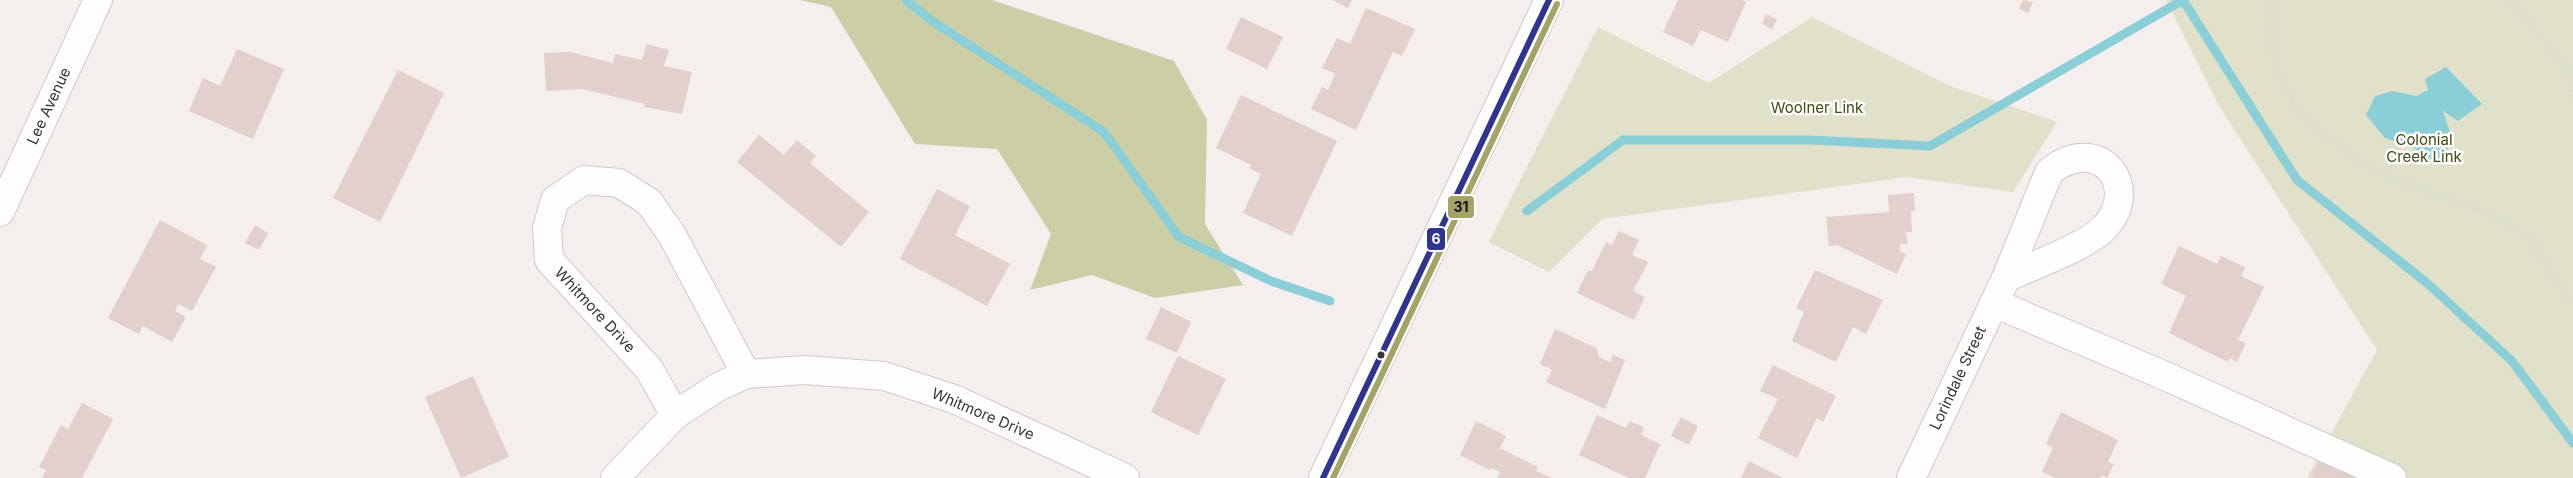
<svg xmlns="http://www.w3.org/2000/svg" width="2573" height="478" font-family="Inter,sans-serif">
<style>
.green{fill:#e0e1c8}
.forest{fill:#cccfa6}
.water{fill:#8acfd8}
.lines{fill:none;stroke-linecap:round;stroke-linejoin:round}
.stream{stroke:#8acfd8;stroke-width:9}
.building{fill:#e2d0cf}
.minor-casing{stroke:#cdcac8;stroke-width:30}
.major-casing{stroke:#cdcac8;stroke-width:30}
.path{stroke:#dad9d8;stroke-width:3;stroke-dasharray:1 4;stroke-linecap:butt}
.minor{stroke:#fdfdfc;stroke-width:28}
.major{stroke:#fdfdfc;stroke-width:28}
.bus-1-casing{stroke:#fff;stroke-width:10}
.bus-2-casing{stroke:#fff;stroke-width:10}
.bus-1{stroke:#2e3491;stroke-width:6}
.bus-2{stroke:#a4a466;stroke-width:6}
.bus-dot{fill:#383533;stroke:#fff;stroke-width:2}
.labels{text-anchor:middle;stroke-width:5;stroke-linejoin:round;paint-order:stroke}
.street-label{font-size:15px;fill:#383533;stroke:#fff}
.park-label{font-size:15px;fill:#444912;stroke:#fff}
.line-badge{stroke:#fff;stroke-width:2}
.badge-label{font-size:14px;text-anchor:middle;font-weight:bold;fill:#fff}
.pale-badge-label{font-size:14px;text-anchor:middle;font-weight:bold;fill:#111}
</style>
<rect width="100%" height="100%" fill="#f4efec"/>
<g class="green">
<path d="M2166,0H2573V478H2307L2377,350L2219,106Z"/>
<path d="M1812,17L1950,86L2057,122L2013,192L1907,177L1602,219L1549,272L1489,242L1598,27L1709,83Z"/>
</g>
<path class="forest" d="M800,0H992L1174,61L1207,120L1205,224L1243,285L1155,298L1092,275L1030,290L1051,234L997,149L915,144L831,7Z"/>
<path class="water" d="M2446,67L2482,104L2458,121L2443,111L2452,138L2441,166L2414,148L2385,138L2366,115L2375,96L2393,91L2416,96L2428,90L2425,79Z"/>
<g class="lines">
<g class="stream">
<path d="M906,0L932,21L1104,132L1179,237L1271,281L1330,301"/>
<path d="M2183,0L2297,180L2427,283L2512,361L2573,443"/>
<path d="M1527,211L1623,140H1810L1930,146L2183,0"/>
</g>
</g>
<g class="building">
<path d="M1332,0H1352L1348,8Z"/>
<path d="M1678,0H1742L1746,2L1728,42L1701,30L1693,46L1663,32Z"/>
<path d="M2023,0L2033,2L2028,13L2019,9Z"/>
<path d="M1366,8L1415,29L1402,56L1393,52L1356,130L1311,109L1322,87L1328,90L1335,74L1322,68L1337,38L1350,44Z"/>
<path d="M1766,14L1777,19L1772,29L1762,24Z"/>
<path d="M1241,17L1283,37L1267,69L1226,49Z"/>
<path d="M647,44L669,50L664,66L692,72L682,114L644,107L645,104L582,89L546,91L544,53L570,52L613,63L615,54L642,60Z"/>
<path d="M237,49L284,69L253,139L189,111L203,78L220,86Z"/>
<path d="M398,70L444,93L380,222L333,198Z"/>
<path d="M1241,95L1337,141L1292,236L1243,213L1261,174L1249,168L1251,165L1216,148Z"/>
<path d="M759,135L784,155L797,140L816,156L810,163L869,212L841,247L737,162Z"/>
<path d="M937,189L970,206L955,235L1010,264L987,306L900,259Z"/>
<path d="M1914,193L1915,211H1911L1912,232H1906L1908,244H1900V251L1906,254L1897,274L1837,245L1829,246L1826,217L1889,212L1888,195Z"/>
<path d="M160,220L207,245L200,259L216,267L192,311L178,304L175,311L186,317L172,342L143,326L139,334L108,318Z"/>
<path d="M255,225L268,233L259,250L245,243Z"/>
<path d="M1619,231L1639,240L1632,255L1648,262L1633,291L1645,297L1634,320L1577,293L1588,270L1592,271L1606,242L1612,245Z"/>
<path d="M2179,246L2217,264L2221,256L2245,267L2241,276L2264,287L2238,340L2246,343L2237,362L2230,358L2228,362L2169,333L2186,296L2161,284Z"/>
<path d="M1815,270L1883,300L1866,334L1853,327L1836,362L1792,341L1804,312L1796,308Z"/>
<path d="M1161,307L1191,322L1177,353L1146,339Z"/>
<path d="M1555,329L1596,348L1599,357L1610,362L1613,355L1625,360L1605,409L1546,382L1552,370L1540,364Z"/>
<path d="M1178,356L1226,379L1198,435L1151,412Z"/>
<path d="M1773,365L1836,396L1823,422L1817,418L1797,458L1758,438L1778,399L1760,391Z"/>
<path d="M473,376L509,457L461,478L425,397Z"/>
<path d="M82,403L113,419L82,478H42L46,470L39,467L61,425L68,429Z"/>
<path d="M2061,412L2118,440L2108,462L2114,464L2107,478L2102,475L2100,478H2055L2042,472L2053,448L2046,444Z"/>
<path d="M1597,415L1626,428L1630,421L1644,427L1641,435L1660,444L1645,478H1629L1579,455Z"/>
<path d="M1681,417L1698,426L1689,445L1671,436Z"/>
<path d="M1476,421L1506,436L1500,448L1538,467L1536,471L1552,478H1497L1500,472L1491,468L1490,470L1460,455Z"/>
<path d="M2321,458L2362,478H2311Z"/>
<path d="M1749,461L1783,478H1741Z"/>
</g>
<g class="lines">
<defs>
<g id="minor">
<path d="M0,212L98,0"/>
<path d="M1994,303L2163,375L2392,478"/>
<path d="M675,415L649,369L549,260L547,228L555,200L584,180L619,183L649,202L672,235L746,374"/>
<path d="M615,478L675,415L718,387L746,374L805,370L884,376L954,399L1125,478"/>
<path d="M1911,478L2006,278L2049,172C2099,131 2143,187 2104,228C2086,247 2031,266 2006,278"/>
</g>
<path id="major" d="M1323,478L1549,0"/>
</defs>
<use href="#minor" class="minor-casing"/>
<use href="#major" class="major-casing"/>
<g class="path">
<path d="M2272,0L2273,60L2298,113L2374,171L2490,214L2530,239L2573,305"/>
<path d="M2509,0L2573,76"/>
<path d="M2568,71L2573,104"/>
</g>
<use href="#minor" class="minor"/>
<use href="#major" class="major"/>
<defs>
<path id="bus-1" d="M1323,478L1549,0"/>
<path id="bus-2" d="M1333,478L1557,4"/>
</defs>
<use href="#bus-1" class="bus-1-casing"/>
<use href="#bus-2" class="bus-2-casing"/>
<use href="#bus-1" class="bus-1"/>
<use href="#bus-2" class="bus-2"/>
</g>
<circle class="bus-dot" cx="1381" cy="355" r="4.5"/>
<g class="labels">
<g class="street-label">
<text transform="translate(49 106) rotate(-65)" y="5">Lee Avenue</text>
<text transform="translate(595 310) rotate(47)" y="5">Whitmore Drive</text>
<text transform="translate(1958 378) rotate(-65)" y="5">Lorindale Street</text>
<text transform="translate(983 414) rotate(23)" y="5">Whitmore Drive</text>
</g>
<g class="park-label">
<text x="1817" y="113">Woolner Link</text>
<text x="2424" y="145">Colonial<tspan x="2424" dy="17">Creek Link</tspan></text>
</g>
</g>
<g class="line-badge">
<rect x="1447" y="195" width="28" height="24" rx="5" fill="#a4a466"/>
<rect x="1426" y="227" width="20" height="24" rx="5" fill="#2e3491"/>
</g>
<g class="badge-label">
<text x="1436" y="244">6</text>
</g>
<g class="pale-badge-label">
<text x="1461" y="212">31</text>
</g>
</svg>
